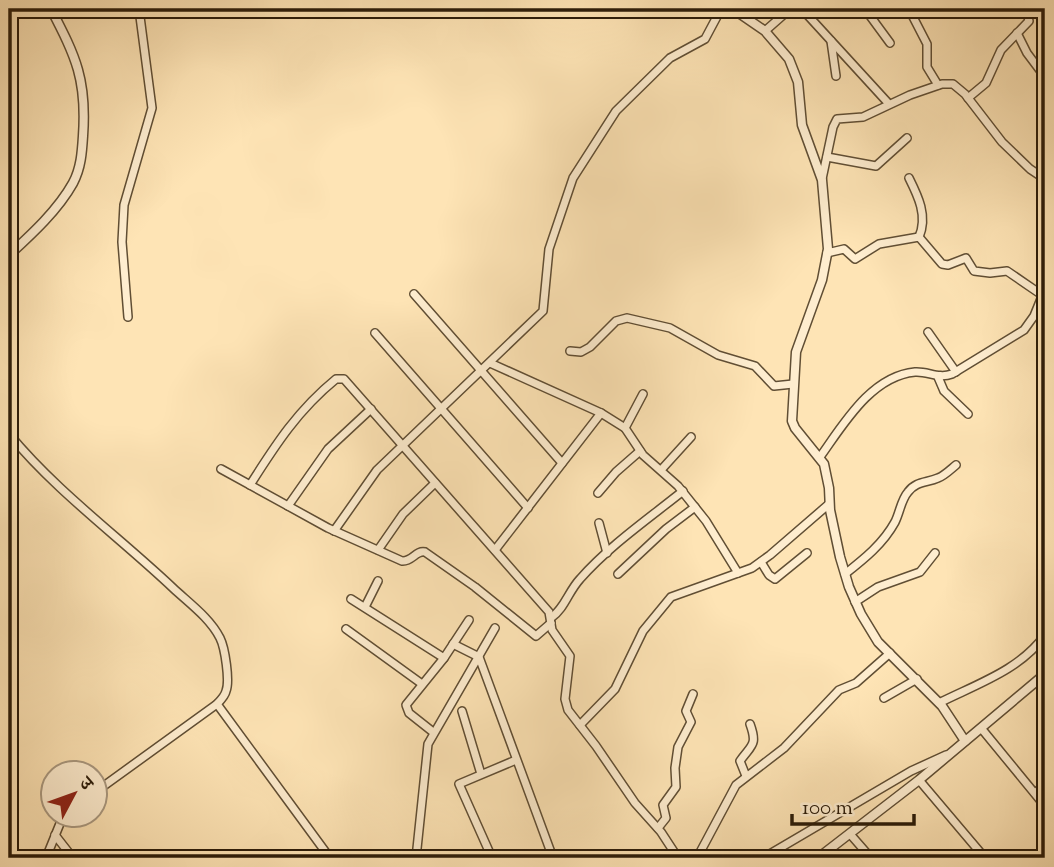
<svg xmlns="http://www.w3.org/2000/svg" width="1054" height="867" font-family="'Sorts Mill Goudy','Noto Serif Devanagari',serif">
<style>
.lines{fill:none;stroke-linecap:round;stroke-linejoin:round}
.minor-casing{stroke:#604e34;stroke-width:10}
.tertiary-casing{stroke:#604e34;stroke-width:11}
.minor{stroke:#feedcf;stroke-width:7}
.tertiary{stroke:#feedcf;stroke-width:8}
</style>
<rect width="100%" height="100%" fill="#fee4b5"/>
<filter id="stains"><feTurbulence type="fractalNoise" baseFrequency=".00286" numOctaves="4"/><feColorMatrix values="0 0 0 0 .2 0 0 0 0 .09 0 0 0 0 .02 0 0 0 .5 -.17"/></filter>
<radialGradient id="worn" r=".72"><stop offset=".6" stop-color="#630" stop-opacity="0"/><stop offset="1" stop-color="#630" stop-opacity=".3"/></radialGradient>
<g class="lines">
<defs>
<g id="minor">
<path d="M802,9L889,104"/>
<path d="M865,9L890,43"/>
<path d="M911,13L927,44V67L938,85"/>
<path d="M747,18L754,9"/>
<path d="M765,31L790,9"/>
<path d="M1017,33L1027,53L1045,77"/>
<path d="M831,41L836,76"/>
<path d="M968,98L986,83L1001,50L1029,21L1026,9"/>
<path d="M827,157L876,166L907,138"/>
<path d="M909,178C918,196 928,216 919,237"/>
<path d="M822,179L833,127L837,119L863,117L910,95L942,84H953L965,94L1002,142L1030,169L1045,179"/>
<path d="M827,253L844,249L855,259L879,244L919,237L942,264L948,265L966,258L974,271L990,273L1007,271L1042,295"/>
<path d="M414,294L562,463"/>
<path d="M128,317L122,242L124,205L152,108L139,9"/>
<path d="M928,332L956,372"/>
<path d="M375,333L528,508"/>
<path d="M570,351L581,352L590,347L616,321L627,318L670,328L718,355L755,366L774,386L793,384"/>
<path d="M490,363L601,413L625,428L643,455L678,486L706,521L738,573"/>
<path d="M938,377L944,391L968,414"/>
<path d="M625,428L643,394"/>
<path d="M9,434C57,492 118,536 173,588C189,603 210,618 220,638C225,648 230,681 226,691C225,696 221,700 217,704L94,793"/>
<path d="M820,457C843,425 871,376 915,372C928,371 938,379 952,374L1024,330L1034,316L1045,289"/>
<path d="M221,469L328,528L402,561C412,562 416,550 425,552L475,587L536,636L551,623"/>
<path d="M661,470L691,437"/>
<path d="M250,485C276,444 298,410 336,379H344L549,612L552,630L570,656L565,699L568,710L596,746L635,803L661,832L678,858"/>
<path d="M598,493L616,472L640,451"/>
<path d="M288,506L328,449L371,409"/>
<path d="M599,523L607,553"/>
<path d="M334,531L377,470L543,311L549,249L573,178L616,111L670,58L705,39L721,9"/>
<path d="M378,550L403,514L435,483"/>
<path d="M495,550L601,413"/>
<path d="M761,562L769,575L775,579L807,553"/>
<path d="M618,574L666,529L695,507"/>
<path d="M845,574C864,559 883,544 895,522C900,512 901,500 908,492C916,481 927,483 938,478C944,476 950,470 956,465"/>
<path d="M351,599L444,658"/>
<path d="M855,602L878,587L920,572L935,553"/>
<path d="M365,607L378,581"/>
<path d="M551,618C565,608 568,592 580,579C609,546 648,519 683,491"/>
<path d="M346,629L422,684"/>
<path d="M453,644L479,657L553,858"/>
<path d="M884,698L917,679"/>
<path d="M939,703C977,684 1020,670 1045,635"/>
<path d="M217,704L330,858"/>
<path d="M462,711L481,774"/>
<path d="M580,725L615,689L643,631L671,597L752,568L770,555L829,504"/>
<path d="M981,728L1045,806"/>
<path d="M433,732L409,713L406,705L444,658L469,620"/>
<path d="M746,776L740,761C751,745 758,746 750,724"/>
<path d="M919,780L985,858"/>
<path d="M1035,793L1045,785"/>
<path d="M658,828L666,818L663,805L676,787L675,768L678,747L691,722L686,711L693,694"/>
<path d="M850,834L871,858"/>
<path d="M55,835L73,858"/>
<path d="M46,858L61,821L67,814"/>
<path d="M416,858L428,744L495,628"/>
<path d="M492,858L459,784L516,760"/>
<path d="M697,858L736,785L784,748L839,690L856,683L890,653"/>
<path d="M763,858L911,771L946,755"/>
</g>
<g id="tertiary">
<path d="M733,9L765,31L789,59L798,82L802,125L822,180L828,249L822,280L796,352L792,421L795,428L824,464L829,488L830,510L840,557L849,587L861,614L878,642L942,706L965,741"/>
<path d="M9,255C32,234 58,210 73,183C81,168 82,152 83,136C87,80 76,57 51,9"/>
<path d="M818,858L919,780L1045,674"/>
</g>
</defs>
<use href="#minor" class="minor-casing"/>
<use href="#tertiary" class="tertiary-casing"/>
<use href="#minor" class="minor"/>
<use href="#tertiary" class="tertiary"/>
</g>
<rect width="1054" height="867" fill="none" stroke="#fee4b5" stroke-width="35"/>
<rect x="10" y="10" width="1033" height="846" fill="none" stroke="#2c1c09" stroke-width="3.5"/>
<rect x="18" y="18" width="1019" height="832" fill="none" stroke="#2c1c09" stroke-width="2"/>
<g transform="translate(74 794) rotate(49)"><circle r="33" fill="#feedcf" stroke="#aa9980" stroke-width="2"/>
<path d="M0-5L12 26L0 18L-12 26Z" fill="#8f2418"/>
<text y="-10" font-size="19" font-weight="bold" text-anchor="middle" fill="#2c1c09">उ</text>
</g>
<path d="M792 814v10h122v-10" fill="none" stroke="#2c1c09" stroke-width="3.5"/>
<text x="802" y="814" font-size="21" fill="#2c1c09" stroke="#feedcf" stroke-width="5" paint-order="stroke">100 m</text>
<rect width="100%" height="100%" filter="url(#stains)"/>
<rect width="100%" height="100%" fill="url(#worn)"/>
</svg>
